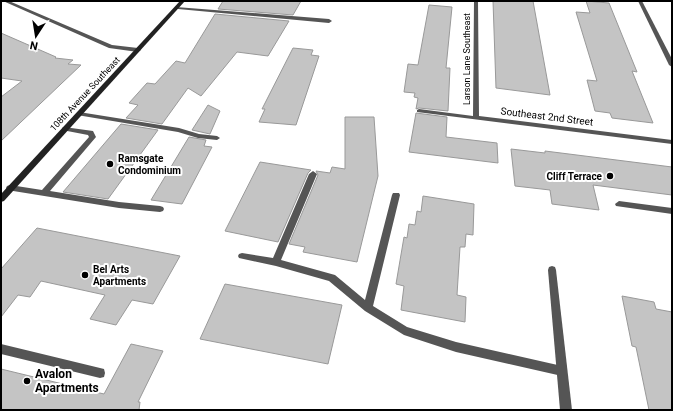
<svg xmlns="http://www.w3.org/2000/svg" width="673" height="411" font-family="Roboto,sans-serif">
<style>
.building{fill:#c4c4c4;stroke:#999}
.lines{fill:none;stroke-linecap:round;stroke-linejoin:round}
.lane{fill:#555;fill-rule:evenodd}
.street{fill:#555;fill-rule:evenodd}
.secondary{fill:#222;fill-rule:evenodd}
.poi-dot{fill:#000;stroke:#fff;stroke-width:1.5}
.labels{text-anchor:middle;stroke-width:4;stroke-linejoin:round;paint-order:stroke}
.far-street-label{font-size:9px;fill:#000;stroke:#fff}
.street-label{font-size:10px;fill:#000;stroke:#fff}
.poi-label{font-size:10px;font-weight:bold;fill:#000;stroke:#fff;text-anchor:start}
.near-poi-label{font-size:12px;font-weight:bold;fill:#000;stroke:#fff;text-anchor:start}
</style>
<rect width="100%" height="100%" fill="#fff"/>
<g class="building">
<path d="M223,1H301L293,15L218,9Z"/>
<path d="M493,1H533L550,95L496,88Z"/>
<path d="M586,1L609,3L637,72L632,71L653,123L612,118L610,113L595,111L587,80L597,81L576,12L590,13Z"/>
<path d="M429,5L452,7L446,68H450L448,111L419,108L416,109L418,98L414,97L415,93L404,92L408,64L418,65Z"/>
<path d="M215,14L289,21L268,56L237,52L201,96L188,88L162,124L126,118L138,105L129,103L147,83L155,84L176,61L185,63Z"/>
<path d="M1,33L56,57L55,58L73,60L68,64L81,65L1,141V97L22,81L1,78Z"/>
<path d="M293,48L313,50L311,55L319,56L296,125L259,122L265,109H262Z"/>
<path d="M208,105L220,111L210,134L192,130Z"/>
<path d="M416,113L447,117L446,137L497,143L498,163L409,152Z"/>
<path d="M345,117H374L378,176L357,262L303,252L305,247L289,244L318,175L316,171L330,173L332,167L345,169Z"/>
<path d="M121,124L158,130L108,199L63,192Z"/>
<path d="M189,137L206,140L204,146L212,147L182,204L151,200Z"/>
<path d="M511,149L545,153V151L672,167V195L593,185L599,210L552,204L550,190L515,186Z"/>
<path d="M260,162L311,170L308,173L278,242L225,231Z"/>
<path d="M423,196L474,204L473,235L466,234L465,247H460L457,295L466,297L465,322L401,310L404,286L396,284L404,237L407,238L409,224L415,225L417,211L421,212Z"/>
<path d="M37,228L180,256L153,304L132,300L116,325L90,319L105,295L41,281L30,297L18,295L1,317V269Z"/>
<path d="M225,284L342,305L328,364L200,339Z"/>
<path d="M622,296L654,302L656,309L672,312V410H649L636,347L632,346Z"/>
<path d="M131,344L163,351L138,402H140L139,410H1V369L104,394Z"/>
</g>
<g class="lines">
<g class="lane">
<path d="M79,112L179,128L199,134L217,136L220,138L217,140L198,138L178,132L77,115V113Z"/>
<path d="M64,127L93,131L96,137L50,191L119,202L160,206L163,207L164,209L163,211L160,212L119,208L7,190L6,188L7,186L10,185L42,190L89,137L88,135L62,130V128Z"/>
<path d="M313,171L317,174L281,260L335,275L365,300L392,195L393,193H399L400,195L373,306L407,327L456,342L562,366L566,367L567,371L566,375L562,376L456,352L404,335L365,311L329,281L276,266L239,258L238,256L239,254L242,253L273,258L309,174Z"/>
<path d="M619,201L672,208V214L616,206L615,204Z"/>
<path d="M1,344L100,368L104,369L105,373L104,377L100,378L1,354Z"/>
</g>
<g class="street">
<path d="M3,1H9L112,45L138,48L141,50L138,52L109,48Z"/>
<path d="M474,1H478L479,116L672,140V144L417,112V110L419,109L473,116Z"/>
<path d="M638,1H642L672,59V67L669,65Z"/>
<path d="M176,7L329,19L332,21L329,23L178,9H176Z"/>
<path d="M552,266L555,267L556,270L572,410H560L548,270L549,267Z"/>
</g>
<path class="secondary" d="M180,1H185L4,201L1,202V194Z"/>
</g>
<g class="poi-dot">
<circle cx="110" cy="164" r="4"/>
<circle cx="610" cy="176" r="4"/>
<circle cx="85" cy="275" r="4"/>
<circle cx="27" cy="381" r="4"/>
</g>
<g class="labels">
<g class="far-street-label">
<text transform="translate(467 59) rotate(-90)" y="3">Larson Lane Southeast</text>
<text transform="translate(85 94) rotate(-47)" y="3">108th Avenue Southeast</text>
</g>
<g class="street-label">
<text transform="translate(547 116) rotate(7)" y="4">Southeast 2nd Street</text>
</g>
<g class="poi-label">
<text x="118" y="162">Ramsgate<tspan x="118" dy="12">Condominium</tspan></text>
<text x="602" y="180" text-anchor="end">Cliff Terrace</text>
<text x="93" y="273">Bel Arts<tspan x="93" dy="12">Apartments</tspan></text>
</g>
<g class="near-poi-label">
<text x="35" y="378">Avalon<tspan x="35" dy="14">Apartments</tspan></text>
</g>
</g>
<rect width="673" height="411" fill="none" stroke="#000000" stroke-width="4"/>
<g transform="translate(36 36) rotate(192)" stroke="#ffffff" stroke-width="3" paint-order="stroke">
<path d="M0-3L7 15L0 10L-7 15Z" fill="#000000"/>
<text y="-6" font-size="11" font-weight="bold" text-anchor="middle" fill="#000000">N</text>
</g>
</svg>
